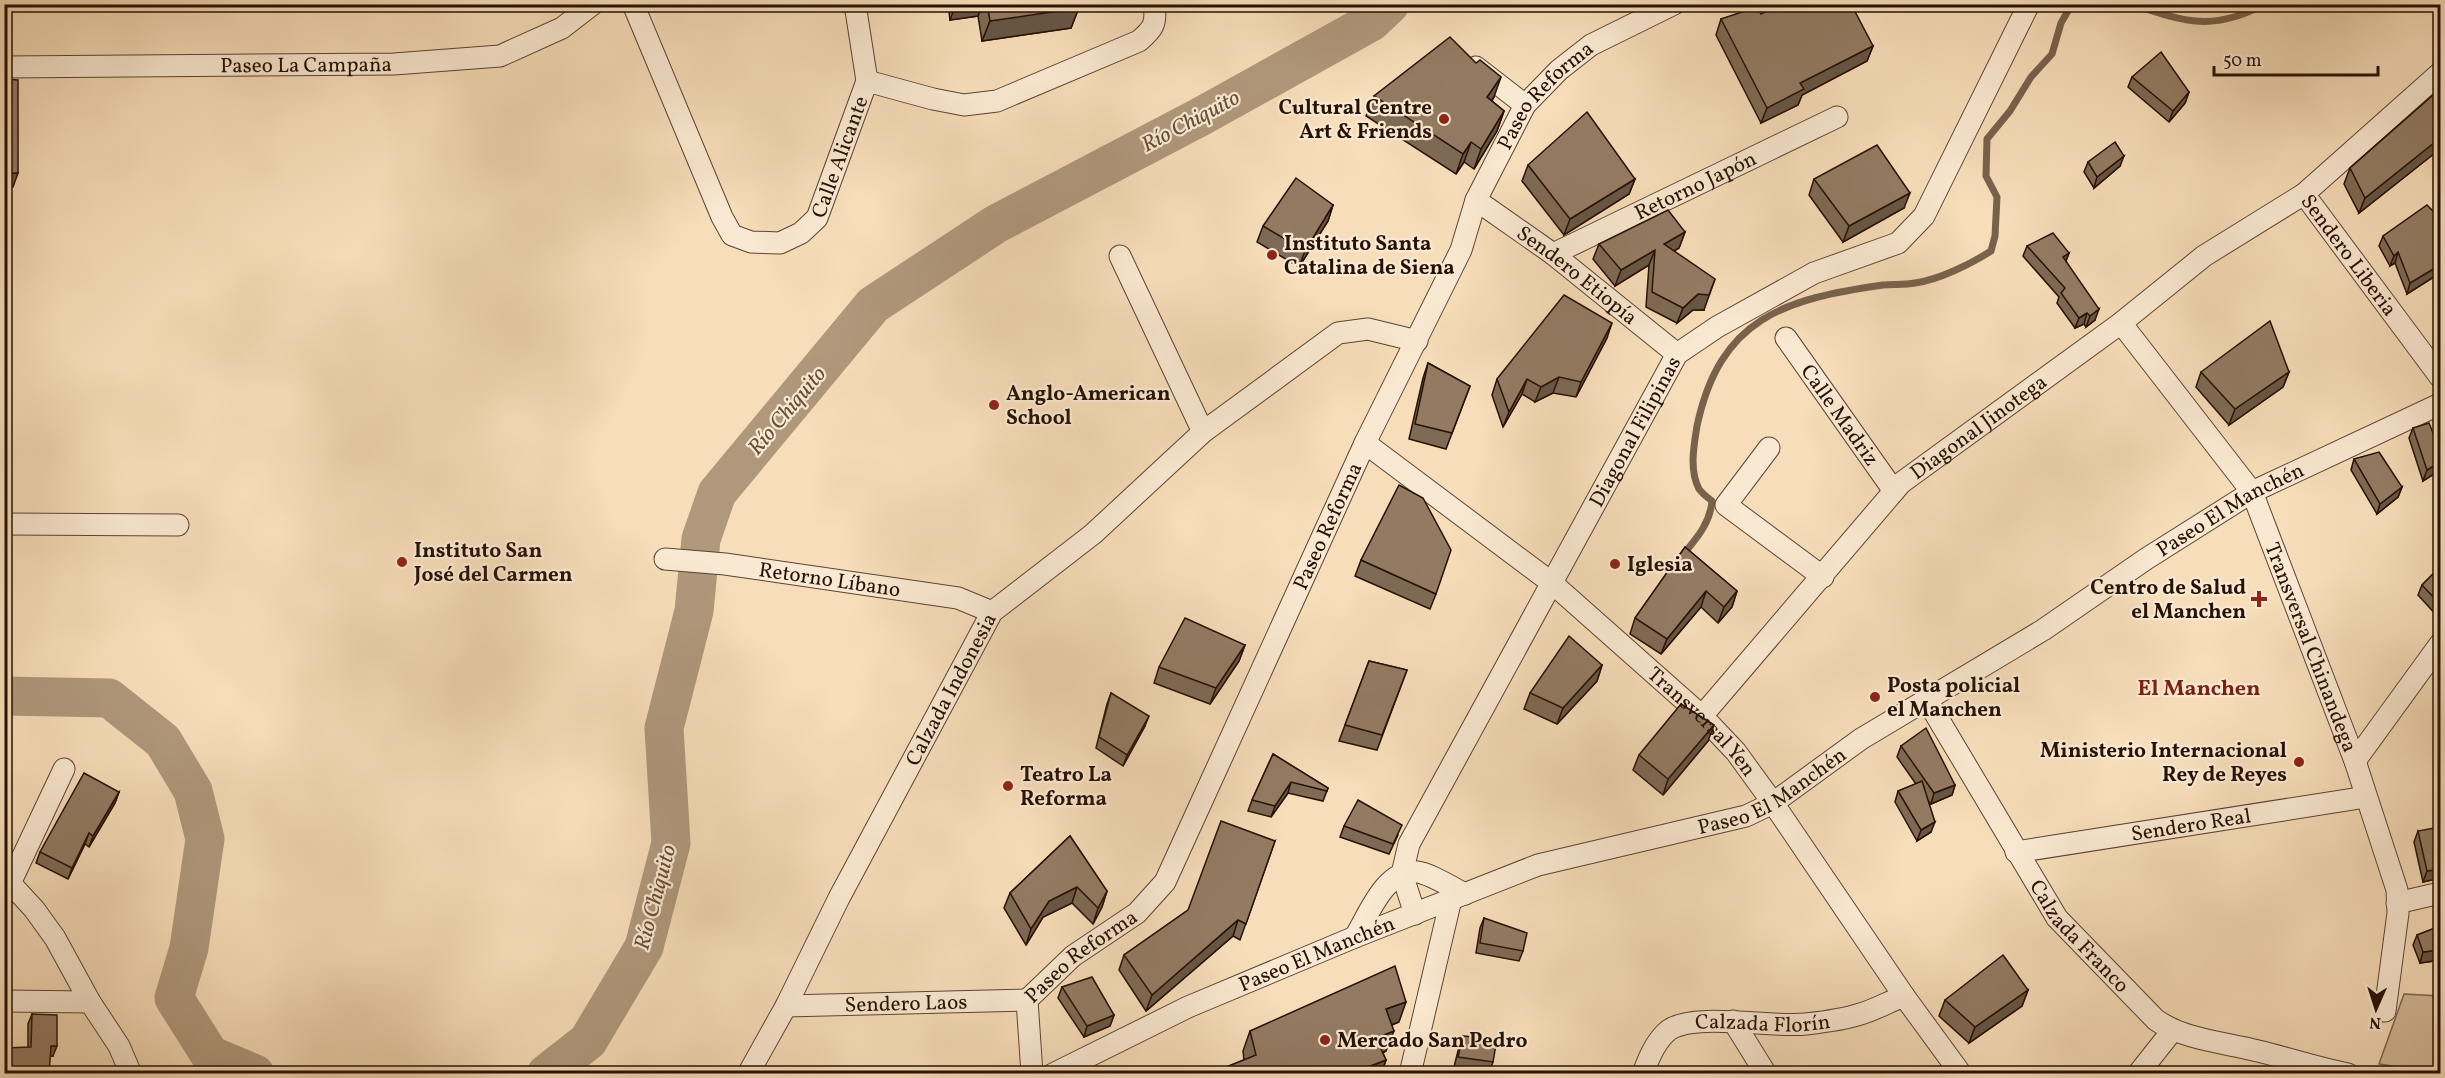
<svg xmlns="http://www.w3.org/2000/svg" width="2445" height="1078" font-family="Vollkorn,serif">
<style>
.green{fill:#d4ba9a;stroke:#7e6650;stroke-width:1.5}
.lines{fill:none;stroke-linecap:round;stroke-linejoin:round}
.stream{stroke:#79624c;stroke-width:7}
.river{stroke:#b0987c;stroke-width:39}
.minor-casing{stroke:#5b4432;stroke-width:23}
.minor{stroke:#fae9d2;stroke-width:21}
.wall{fill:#7e6a55;stroke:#271105;stroke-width:1.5}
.shaded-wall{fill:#675645;stroke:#271105;stroke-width:1.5}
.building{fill:#937b63;stroke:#271105;stroke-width:1.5}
.poi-dot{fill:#8f2418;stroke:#fae9d2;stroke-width:2}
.labels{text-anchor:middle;stroke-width:4.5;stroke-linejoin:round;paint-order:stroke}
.street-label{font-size:21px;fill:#271105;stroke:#fae9d2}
.poi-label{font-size:21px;font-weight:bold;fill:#271105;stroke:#fae9d2;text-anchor:start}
.water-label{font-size:22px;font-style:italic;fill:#654e3b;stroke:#fae9d2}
.neighbourhood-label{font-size:22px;font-weight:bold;fill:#7a1f14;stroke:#fae9d2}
</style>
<rect width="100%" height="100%" fill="#f7ddb9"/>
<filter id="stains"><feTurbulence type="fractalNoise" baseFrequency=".00333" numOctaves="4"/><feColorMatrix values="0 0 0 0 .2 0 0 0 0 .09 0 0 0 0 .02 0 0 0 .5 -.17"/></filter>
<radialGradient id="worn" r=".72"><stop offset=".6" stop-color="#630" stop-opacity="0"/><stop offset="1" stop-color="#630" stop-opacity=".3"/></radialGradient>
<path class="green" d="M2404,994L2440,996V1073L2379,1064Z"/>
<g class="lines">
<g class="stream">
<path d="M2132,4C2185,22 2213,32 2265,4"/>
<path d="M1682,556C1696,539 1710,524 1712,501C1708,498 1702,493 1699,489C1689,470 1694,445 1697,426C1720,318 1784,299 1883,285C1894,284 1905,285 1915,283C1938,280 1971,264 1991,251L1995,236L1997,197L1986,176L1987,139L2010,111L2031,77L2052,54L2061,23L2072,4"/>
</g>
<g class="river">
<path d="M4,696L109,698L163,741L193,791L205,839L189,948L174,998L210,1055L255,1074"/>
<path d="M546,1074L588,1041L644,947L671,843L664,728L694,611L701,539L717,493L873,305L996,224L1200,117L1371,22L1390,4"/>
</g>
<defs>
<g id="minor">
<path id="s1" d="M633,4L722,217L732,235L751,242L780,243L801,233L817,218L867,81L933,99L964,105L997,101L1139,41C1153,29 1157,24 1154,4"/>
<path d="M855,4L867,81"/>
<path id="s2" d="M4,67L394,64L500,56L562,28L593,4"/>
<path d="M1476,67L1525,105"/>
<path id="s3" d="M2304,194L2440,377"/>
<path id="s4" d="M1476,200L1553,254L1677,354"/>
<path id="s5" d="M1553,254L1837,117"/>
<path d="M1120,256L1203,432"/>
<path id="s6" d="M2121,323L2252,492L2355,761L2397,890L2398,913L2385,1011"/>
<path id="s7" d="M1786,338L1894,491"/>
<path id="s8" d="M1365,443L1552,583L1702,716L1736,752L1773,803L1904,996L1961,1074"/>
<path d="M1769,448L1726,505L1823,577"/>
<path d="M4,524L178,525"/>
<path id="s9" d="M665,559L725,564L958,598L992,612"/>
<path id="s10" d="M1927,700L2057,918L2156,1020C2185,1040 2223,1042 2258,1051C2288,1058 2317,1068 2348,1074"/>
<path id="s11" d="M1702,716L1901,483L2121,323L2204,256L2304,194L2440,73"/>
<path d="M2355,761L2440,644"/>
<path id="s12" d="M2016,852L2366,797"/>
<path d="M11,884L34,909L55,938L90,1002L119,1046L131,1074"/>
<path d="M5,894L64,769"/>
<path d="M2397,903L2440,893"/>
<path id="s13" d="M1415,914L1402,874L1409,844L1677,354L1717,327L1814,273L1898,243L1924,216L2029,4"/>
<path d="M1355,937C1369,914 1385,869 1417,872C1429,873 1453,888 1465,894"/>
<path d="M4,1001L90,1002"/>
<path id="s14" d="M786,1006L1027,1000"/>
<path d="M1733,1021L1766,1074"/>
<path id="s15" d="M748,1074L786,1006L839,898L992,612L1093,534L1203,432L1338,333L1368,329L1417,341"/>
<path id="s16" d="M1032,1074L1027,1000L1073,956L1137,913L1165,882L1365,443L1461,250L1476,200L1525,105L1559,70L1591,45L1674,4"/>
<path id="s17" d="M1053,1074L1188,1007L1355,937L1538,865L1746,816L1773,803L1861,739L2043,630L2146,559L2252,492L2440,404"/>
<path d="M1410,1074L1451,899"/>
<path id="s18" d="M1643,1074C1648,1059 1656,1040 1669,1030C1694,1012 1773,1028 1806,1024C1823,1022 1841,1020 1857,1015C1873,1011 1888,1002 1904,996"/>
<path d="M2138,1074L2172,1031"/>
</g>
</defs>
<use href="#minor" class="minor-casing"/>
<use href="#minor" class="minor"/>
</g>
<g class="wall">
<path d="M948,4H1116L1078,10L1071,28L982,41L978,16L950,20Z"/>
<path d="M1761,14L1873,46L1867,61L1802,95L1798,105L1761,123L1716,35L1721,19Z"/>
<path d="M2132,77L2189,92L2185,103L2169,122L2128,87Z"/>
<path d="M2440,89V149L2359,213L2344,184L2350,168Z"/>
<path d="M1374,96L1494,97L1492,101L1504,111L1497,131L1474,169L1464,162L1456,174L1366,116Z"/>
<path d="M2088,162L2120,166L2094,188L2084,172Z"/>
<path d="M1528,165L1635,179L1629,194L1564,235L1522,181Z"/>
<path d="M1814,179L1904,208L1843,242L1809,195Z"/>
<path d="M1333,205L1328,221L1299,267L1257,242L1263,226Z"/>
<path d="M2440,218V273L2407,294L2395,263L2390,266L2379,246L2383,236Z"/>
<path d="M1685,232L1679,248L1674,251L1704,310H1693L1677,323L1646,307L1649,265L1615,286L1593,259L1599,244Z"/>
<path d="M2027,246L2069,253L2066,261L2095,320L2086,327L2084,324L2075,328L2057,303L2059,297L2023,256Z"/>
<path d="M1607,338L1576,397L1553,393L1535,402L1522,394L1503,427L1492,395L1497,379Z"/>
<path d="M1428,363L1470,386L1446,449L1409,439L1423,378Z"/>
<path d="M2201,372H2289L2283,387L2229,425L2196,387Z"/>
<path d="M2413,428L2440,450V470L2423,481L2409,438Z"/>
<path d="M2354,459L2402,487L2398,497L2377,514L2351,470Z"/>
<path d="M1685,547L1737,591L1732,607L1718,623L1701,607L1661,654L1630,634L1635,618Z"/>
<path d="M1361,560L1436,594L1430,609L1355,576Z"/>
<path d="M2440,567V619L2418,595L2422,585Z"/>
<path d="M1245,645L1239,661L1210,704L1154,683L1159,667Z"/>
<path d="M1369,661L1407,670L1377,750L1339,741Z"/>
<path d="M1602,665L1597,681L1557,724L1524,709L1530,693Z"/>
<path d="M1111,693L1145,726L1123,766L1096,748L1107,704Z"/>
<path d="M1708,741L1663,795L1633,770L1639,755Z"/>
<path d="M1901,746L1955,785L1952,795L1931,804L1928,801L1931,832L1917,841L1895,802L1898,791L1916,784L1897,757Z"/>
<path d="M1273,754L1328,788L1323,801L1288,793L1271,817L1248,811L1252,800Z"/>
<path d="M119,792L115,803L89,847L85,844L68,879L36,863L40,852Z"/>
<path d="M1344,826L1398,835L1389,854L1340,837Z"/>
<path d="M2418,831L2440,878L2423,882L2414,842Z"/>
<path d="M1070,836L1107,891L1102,907L1093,924L1072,903L1043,917L1026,945L1004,908L1010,893Z"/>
<path d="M1275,841L1240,940L1233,936L1146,1011L1119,970L1124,955L1188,910Z"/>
<path d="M1484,918L1523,951L1519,961L1476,953L1480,928Z"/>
<path d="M2440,926V960L2420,963L2413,945L2417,935Z"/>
<path d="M1062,987L1114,1015L1110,1026L1084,1037L1058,998Z"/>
<path d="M2028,990L2022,1006L1969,1043L1939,1016L1945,1000Z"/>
<path d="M32,1014L53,1056H50L28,1047V1024Z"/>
<path d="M1399,1022L1392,1025L1386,1051L1383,1053L1386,1060L1381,1074H1209L1244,1060L1243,1051L1250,1031Z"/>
<path d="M1463,1036L1493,1062L1489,1073L1454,1067L1459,1047Z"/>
</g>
<g class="shaded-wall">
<path d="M956,4H983L978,16L950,20Z"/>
<path d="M1071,4H1116L1078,10L1071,28L982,41L990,21Z"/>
<path d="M1873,46L1867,61L1802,95L1798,105L1761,123L1767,108L1800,83Z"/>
<path d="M1501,77L1494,97L1480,117L1487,97Z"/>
<path d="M2189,92L2185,103L2169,122L2173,111Z"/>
<path d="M1504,111L1497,131L1474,169L1481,149Z"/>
<path d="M2440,138V149L2359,213L2365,198Z"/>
<path d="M1471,142L1464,162L1456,174L1463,154Z"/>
<path d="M2124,156L2120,166L2094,188L2097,177Z"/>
<path d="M4,173H18L13,187H4Z"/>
<path d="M1635,179L1629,194L1564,235L1570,219Z"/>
<path d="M1910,193L1904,208L1843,242L1849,226Z"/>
<path d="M1333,205L1328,221L1299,267L1305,251Z"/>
<path d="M1685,232L1679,248L1658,260L1664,244Z"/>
<path d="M1655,250L1649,265L1615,286L1621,270Z"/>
<path d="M2398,252L2395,263L2390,266L2394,256Z"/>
<path d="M2069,253L2065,263L2063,257Z"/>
<path d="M2440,265V273L2407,294L2410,283Z"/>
<path d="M1715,279L1704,310H1693L1677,323L1683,308Z"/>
<path d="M2099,309L2095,320L2086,327L2090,316Z"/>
<path d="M2087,313L2084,324L2075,328L2079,318Z"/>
<path d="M1612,323L1607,338L1576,397L1581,382Z"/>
<path d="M2289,372L2283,387L2229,425L2235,409Z"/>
<path d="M1559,377L1553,393L1535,402L1541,387Z"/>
<path d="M1527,379L1522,394L1503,427L1509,412Z"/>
<path d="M2440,462V470L2423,481L2427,470Z"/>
<path d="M2402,487L2398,497L2377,514L2380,504Z"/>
<path d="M1706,591L1701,607L1661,654L1667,639Z"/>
<path d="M1737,591L1732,607L1718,623L1724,607Z"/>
<path d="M1245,645L1239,661L1210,704L1216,688Z"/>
<path d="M1602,665L1597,681L1557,724L1563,708Z"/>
<path d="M1149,716L1145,726L1123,766L1127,755Z"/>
<path d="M1714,725L1708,741L1663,795L1668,779Z"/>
<path d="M1291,782L1288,793L1271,817L1275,806Z"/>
<path d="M1955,785L1952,795L1931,804L1934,793Z"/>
<path d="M119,792L115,803L89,847L93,836Z"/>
<path d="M1935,822L1931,832L1917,841L1921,830Z"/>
<path d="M89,833L85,844L68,879L72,868Z"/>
<path d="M2440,869V878L2423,882L2427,871Z"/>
<path d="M1077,887L1072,903L1043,917L1026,945L1031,929L1049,901Z"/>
<path d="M1107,891L1102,907L1093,924L1098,908Z"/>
<path d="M1238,920L1233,936L1146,1011L1152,995Z"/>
<path d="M2440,950V960L2420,963L2423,952Z"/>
<path d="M2028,990L2022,1006L1969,1043L1975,1027Z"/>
<path d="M1406,1002L1399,1022L1379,1029L1386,1009Z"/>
<path d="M1114,1015L1110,1026L1084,1037L1087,1026Z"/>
<path d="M1394,1031L1386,1051L1368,1058L1376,1038Z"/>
<path d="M51,1046H57L53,1056H48Z"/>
<path d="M1386,1060L1381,1074H1366L1368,1067Z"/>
</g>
<g class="building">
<path d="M987,4H1078L1079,8L990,21Z"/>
<path d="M1781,4H1851L1873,46L1800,83L1804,89L1767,108L1721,19L1757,7L1761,14Z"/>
<path d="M1450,37L1476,63L1480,60L1501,77L1487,97L1504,111L1481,149L1471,142L1463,154L1374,96Z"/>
<path d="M2161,52L2189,92L2173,111L2132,77Z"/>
<path d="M4,79L18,80V173H4Z"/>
<path d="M2440,89V138L2365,198L2350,168Z"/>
<path d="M1587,112L1635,179L1570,219L1528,165Z"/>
<path d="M2115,142L2124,156L2097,177L2088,162Z"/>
<path d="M1877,145L1910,193L1849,226L1814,179Z"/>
<path d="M1296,178L1333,205L1305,251L1263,226Z"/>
<path d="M2427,205L2440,218V265L2410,283L2398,252L2394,256L2383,236Z"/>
<path d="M1668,210L1685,232L1664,244L1715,279L1709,295L1698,294L1683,308L1652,292L1655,250L1621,270L1599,244Z"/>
<path d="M2053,233L2069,253L2063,257L2099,309L2090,316L2087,313L2079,318L2061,293L2065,288L2027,246Z"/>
<path d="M1564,295L1612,323L1581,382L1559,377L1541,387L1527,379L1509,412L1497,379Z"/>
<path d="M2270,321L2289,372L2235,409L2201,372Z"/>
<path d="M1428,363L1470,386L1452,433L1415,424Z"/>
<path d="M2429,423L2440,450V462L2427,470L2413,428Z"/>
<path d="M2379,452L2402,487L2380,504L2354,459Z"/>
<path d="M1399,485L1423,498L1451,550L1436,594L1361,560Z"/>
<path d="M1685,547L1737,591L1724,607L1706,591L1667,639L1635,618Z"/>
<path d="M2440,567V604L2422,585Z"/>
<path d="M1185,618L1245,645L1216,688L1159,667Z"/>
<path d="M1569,636L1602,665L1563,708L1530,693Z"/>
<path d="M1369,661L1407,670L1382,735L1345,725Z"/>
<path d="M1111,693L1149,716L1127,755L1099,737Z"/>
<path d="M1681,704L1714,725L1668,779L1639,755Z"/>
<path d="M1926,728L1955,785L1934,793L1901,746Z"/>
<path d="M1273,754L1328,788L1327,791L1291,782L1275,806L1252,800Z"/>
<path d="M84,773L119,792L93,836L89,833L72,868L40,852Z"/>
<path d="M1922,781L1935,822L1921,830L1898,791Z"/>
<path d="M1358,800L1402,825L1393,844L1344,826Z"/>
<path d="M1221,821L1275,841L1246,924L1238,920L1152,995L1124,955L1188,910Z"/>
<path d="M2440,827V869L2427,871L2418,831Z"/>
<path d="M1070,836L1107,891L1098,908L1077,887L1049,901L1031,929L1010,893Z"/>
<path d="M1484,918L1527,933L1523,951L1480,943Z"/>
<path d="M2440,926V950L2423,952L2417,935Z"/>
<path d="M2003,955L2028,990L1975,1027L1945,1000Z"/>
<path d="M1395,966L1406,1002L1386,1009L1394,1031L1376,1038L1386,1060L1368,1067L1371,1074H1209L1256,1055L1250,1031Z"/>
<path d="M1092,977L1114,1015L1087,1026L1062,987Z"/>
<path d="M32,1014L57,1015V1046H51L49,1074H4V1048L31,1047Z"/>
<path d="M1463,1036L1497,1039L1493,1062L1458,1057Z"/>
</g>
<g class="poi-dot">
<circle cx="1444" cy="119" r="6"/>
<circle cx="1272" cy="255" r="6"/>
<circle cx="994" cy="405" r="6"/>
<circle cx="402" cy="562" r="6"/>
<circle cx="1615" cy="564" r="6"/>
<path d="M2256 590h6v6h6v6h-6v6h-6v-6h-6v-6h6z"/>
<circle cx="1875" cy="697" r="6"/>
<circle cx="2299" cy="762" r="6"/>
<circle cx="1008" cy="786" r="6"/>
<circle cx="1325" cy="1040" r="6"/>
</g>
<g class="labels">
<g class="street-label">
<text dy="7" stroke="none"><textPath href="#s2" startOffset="302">Paseo La Campaña</textPath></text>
<text dy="7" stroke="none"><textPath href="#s16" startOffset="1134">Paseo Reforma</textPath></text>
<text dy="7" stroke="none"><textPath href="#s1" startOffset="411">Calle Alicante</textPath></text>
<text dy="7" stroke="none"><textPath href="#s5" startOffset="158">Retorno Japón</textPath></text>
<text dy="7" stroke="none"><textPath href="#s3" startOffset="76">Sendero Liberia</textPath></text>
<text dy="7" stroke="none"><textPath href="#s4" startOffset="126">Sendero Etiopía</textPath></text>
<text dy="7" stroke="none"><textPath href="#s7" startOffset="94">Calle Madriz</textPath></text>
<text dy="7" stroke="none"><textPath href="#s11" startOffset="402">Diagonal Jinotega</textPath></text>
<text dy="7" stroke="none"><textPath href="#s13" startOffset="543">Diagonal Filipinas</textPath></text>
<text dy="7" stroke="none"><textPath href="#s17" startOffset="1316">Paseo El Manchén</textPath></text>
<text dy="7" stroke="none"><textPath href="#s16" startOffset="648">Paseo Reforma</textPath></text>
<text dy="7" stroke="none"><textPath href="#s9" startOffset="166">Retorno Líbano</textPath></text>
<text dy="7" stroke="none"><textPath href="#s6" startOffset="380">Transversal Chinandega</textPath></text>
<text dy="7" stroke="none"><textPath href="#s15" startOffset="435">Calzada Indonesia</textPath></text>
<text dy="7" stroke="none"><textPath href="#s8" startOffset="438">Transversal Yen</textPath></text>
<text dy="7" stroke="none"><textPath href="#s17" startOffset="776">Paseo El Manchén</textPath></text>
<text dy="7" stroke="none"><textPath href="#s12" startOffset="177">Sendero Real</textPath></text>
<text dy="7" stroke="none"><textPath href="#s10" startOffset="282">Calzada Franco</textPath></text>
<text dy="7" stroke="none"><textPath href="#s17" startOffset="290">Paseo El Manchén</textPath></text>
<text dy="7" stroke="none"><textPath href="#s16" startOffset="144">Paseo Reforma</textPath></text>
<text dy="7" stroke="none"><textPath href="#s14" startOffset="120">Sendero Laos</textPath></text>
<text dy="7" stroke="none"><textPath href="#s18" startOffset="147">Calzada Florín</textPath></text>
</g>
<g class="poi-label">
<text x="1432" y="114" text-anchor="end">Cultural Centre<tspan x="1432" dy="24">Art &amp; Friends</tspan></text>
<text x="1284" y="250">Instituto Santa<tspan x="1284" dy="24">Catalina de Siena</tspan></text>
<text x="1006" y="400">Anglo-American<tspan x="1006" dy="24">School</tspan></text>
<text x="414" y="557">Instituto San<tspan x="414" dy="24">José del Carmen</tspan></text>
<text x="1627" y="571">Iglesia</text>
<text x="2246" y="594" text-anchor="end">Centro de Salud<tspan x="2246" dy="24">el Manchen</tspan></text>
<text x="1887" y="692">Posta policial<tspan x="1887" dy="24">el Manchen</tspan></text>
<text x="2287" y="757" text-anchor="end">Ministerio Internacional<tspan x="2287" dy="24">Rey de Reyes</tspan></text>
<text x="1020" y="781">Teatro La<tspan x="1020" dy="24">Reforma</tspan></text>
<text x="1337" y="1047">Mercado San Pedro</text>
</g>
<g class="water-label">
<text transform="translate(1190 120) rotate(-28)" y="8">Río Chiquito</text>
<text transform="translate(786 410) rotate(-50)" y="8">Río Chiquito</text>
<text transform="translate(654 897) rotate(-75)" y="8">Río Chiquito</text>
</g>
<g class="neighbourhood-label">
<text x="2199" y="695">El Manchen</text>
</g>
</g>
<rect width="2445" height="1078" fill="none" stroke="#f7ddb9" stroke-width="24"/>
<rect x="6" y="6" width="2433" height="1066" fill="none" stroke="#271105" stroke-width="3"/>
<rect x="12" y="12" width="2421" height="1054" fill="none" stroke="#271105" stroke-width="1.5"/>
<g transform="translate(2376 1009) rotate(183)" stroke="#fae9d2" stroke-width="4.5" paint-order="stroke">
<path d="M0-4.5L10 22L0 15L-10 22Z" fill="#271105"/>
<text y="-9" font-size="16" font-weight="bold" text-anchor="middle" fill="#271105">N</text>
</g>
<path d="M2214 66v9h164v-9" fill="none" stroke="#271105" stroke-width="3"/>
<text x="2223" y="66" font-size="18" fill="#271105" stroke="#fae9d2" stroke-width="4.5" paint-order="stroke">50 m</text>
<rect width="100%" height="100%" filter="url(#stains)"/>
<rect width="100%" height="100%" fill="url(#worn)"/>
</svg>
